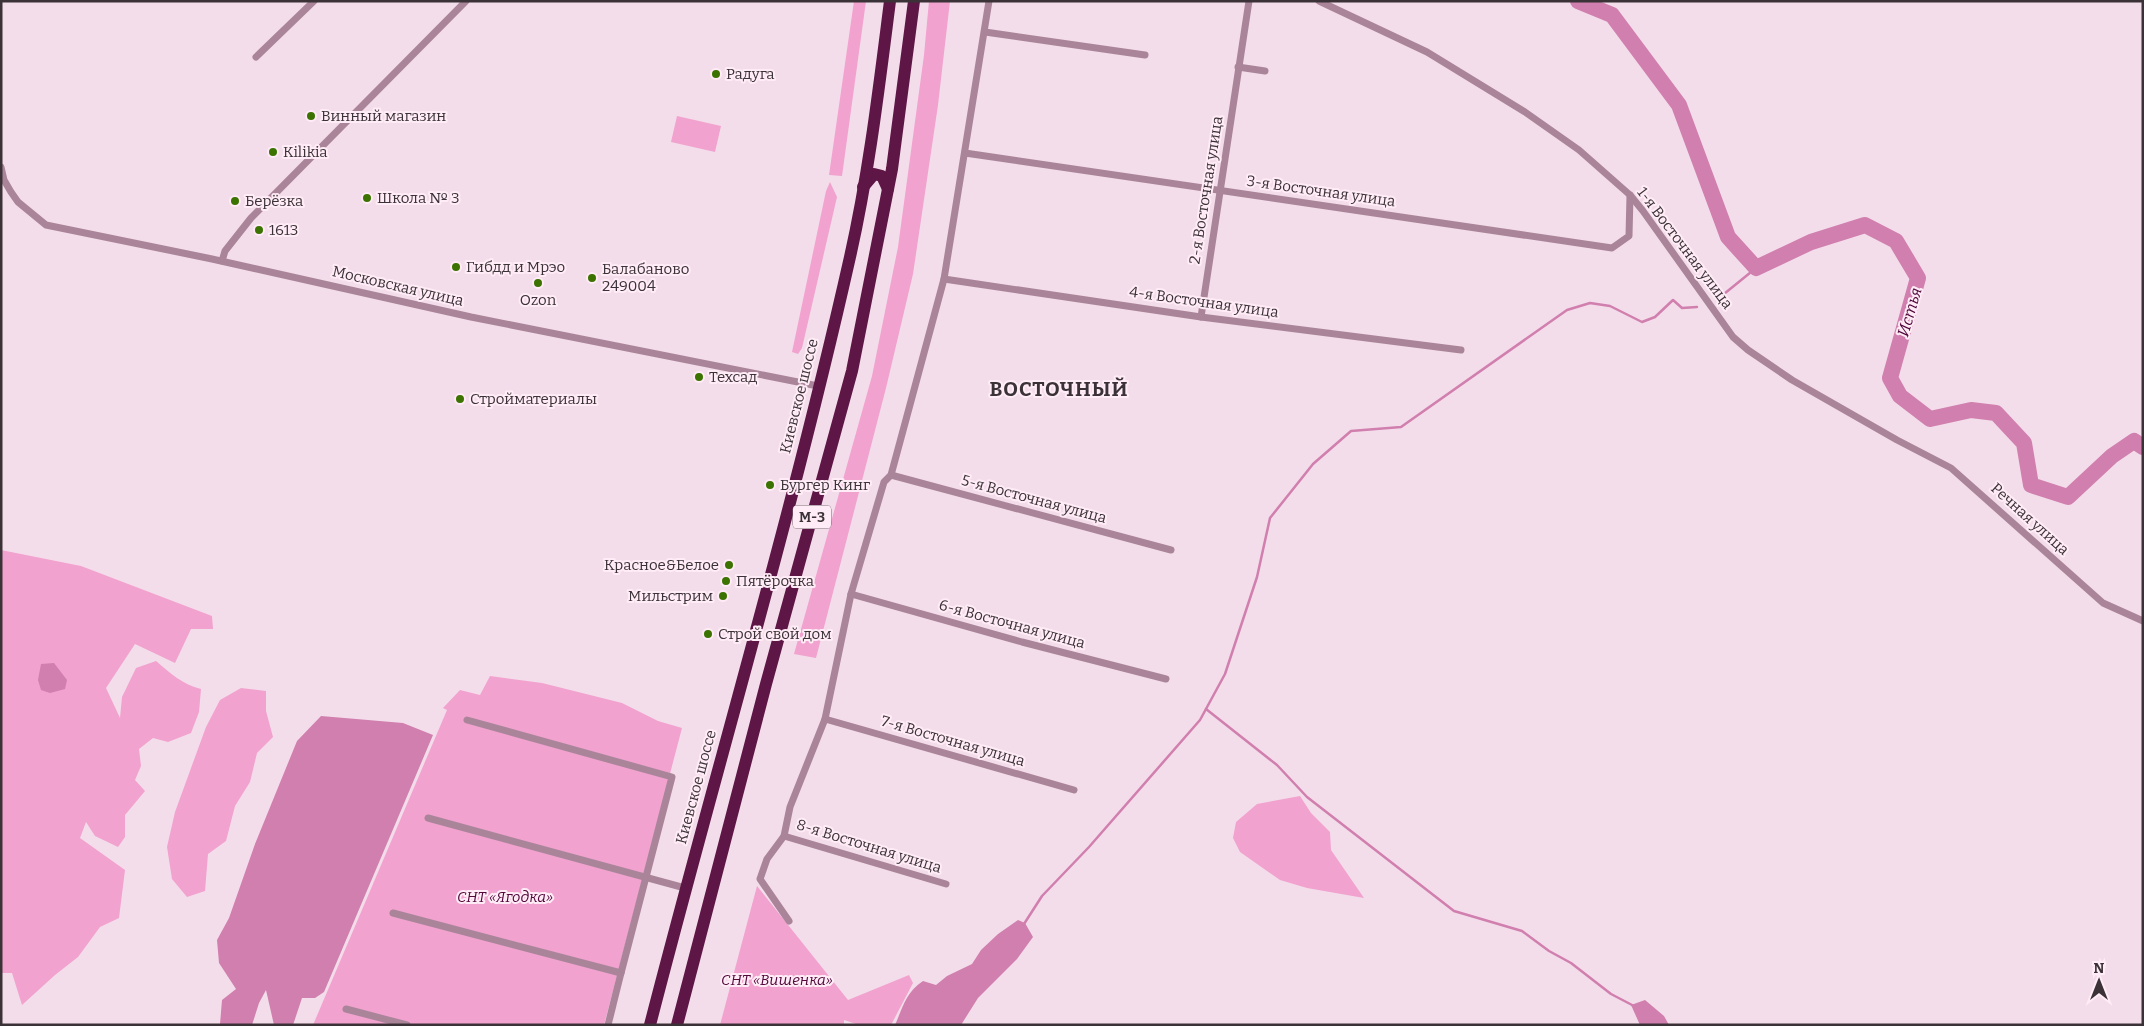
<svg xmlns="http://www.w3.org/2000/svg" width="2144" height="1026" font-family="Bitter,serif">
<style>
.green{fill:#f1a2cf}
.water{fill:#d07fae}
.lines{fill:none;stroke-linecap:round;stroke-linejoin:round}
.stream{stroke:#d07fae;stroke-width:2.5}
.river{stroke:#d07fae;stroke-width:16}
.street{stroke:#aa859a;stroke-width:7}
.highway{stroke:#5e1646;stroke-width:12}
.poi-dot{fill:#3b7200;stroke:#ffecf6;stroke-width:2}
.labels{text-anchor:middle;stroke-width:4;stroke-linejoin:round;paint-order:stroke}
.shield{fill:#ffecf6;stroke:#766a70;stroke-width:1}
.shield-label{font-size:14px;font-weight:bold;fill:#3b3237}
.poi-label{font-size:15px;fill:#3b3237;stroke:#ffecf6;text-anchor:start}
.street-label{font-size:15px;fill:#3b3237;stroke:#ffecf6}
.park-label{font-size:15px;font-style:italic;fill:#52083b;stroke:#ffecf6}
.water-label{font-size:16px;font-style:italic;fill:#4f0539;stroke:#ffecf6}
.district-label{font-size:20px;font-weight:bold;letter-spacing:1px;fill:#3b3237;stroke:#ffecf6}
</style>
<rect width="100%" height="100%" fill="#f4ddea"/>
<g class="green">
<path d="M854,1H866L842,176L829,175Z"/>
<path d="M929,1H950L938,105L913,274L886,388L816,658L794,654L872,376L898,247L924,55Z"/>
<path d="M677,116L721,126L715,152L671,142Z"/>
<path d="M830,182L837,197L802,348L798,354L792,352L826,191Z"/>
<path d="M1,550L81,566L212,616L213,629H191L175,663L135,644L106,688L120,718L122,697L136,668L156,661C169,672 183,685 201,689L199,712L191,733L168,742L153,738L139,749L141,766L135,780L145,791L125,815V837L118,847L95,836L86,822L80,838L125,870L119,918L100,927L78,957L55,975L22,1005L12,973H1Z"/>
<path d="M490,676L542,683L622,703L658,721L682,728L604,1025H313L447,710L443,708L460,690L480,695Z"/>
<path d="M241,688L266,691V711L273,737L257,753L250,782L235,806L226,841L208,854L205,891L187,897L172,879L167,847L175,812L206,727L220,700Z"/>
<path d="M1300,796L1311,813L1330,832L1331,850L1364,898L1307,888L1280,880L1240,852L1233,838L1236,822L1257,804Z"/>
<path d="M757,886L848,1000L909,975L913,983L891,1025H859L844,1020V1025H720Z"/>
</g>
<g class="water">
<path d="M54,663L67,680L65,689L50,693L41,690L38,680L41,664Z"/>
<path d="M321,716L403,723L433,735L324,992L315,998H302L293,1025H274L266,990L259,1003L252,1025L220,1024L222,1000L236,989L219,963L217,940L229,918L255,844L297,741Z"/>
<path d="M1018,920L1025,923L1033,937L1017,959L978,998L961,1025H895C903,1007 906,992 923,981L936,985L947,976L972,964L981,950L998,934Z"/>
<path d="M1645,1000L1664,1016L1669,1025H1640L1631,1005Z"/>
</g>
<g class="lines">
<g class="stream">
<path d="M1719,298L1756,268"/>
<path d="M1206,709L1277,765L1307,797L1454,911L1522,931L1549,951L1571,963L1611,994L1634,1006"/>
<path d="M1024,924L1042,896L1089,847L1200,720L1225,674L1257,577L1270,518L1313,464L1351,431L1401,427L1567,310L1590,303L1610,306L1642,322L1655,317L1673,300L1682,308L1697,307"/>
</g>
<path class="river" d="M1578,1L1612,15L1679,105L1728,237L1756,268L1811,242L1865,225L1896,241L1918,278L1890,378L1900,396L1930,419L1971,410L1996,413L2024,443L2031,485L2068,497L2112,456L2134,441L2143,447"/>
<g class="street">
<path d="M1319,1L1427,52L1525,112L1579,150L1630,195L1643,211L1733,337L1748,350L1792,380L1897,440L1951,468L2103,603L2143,621"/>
<path d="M985,32L1145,55"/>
<path d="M256,57L314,1"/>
<path d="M1238,67L1265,71"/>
<path d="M965,153L1612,248L1629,236L1630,195"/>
<path d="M1,167L4,180L11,192L18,202L46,225L212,259L471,317L818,386"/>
<path d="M222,261L225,251L251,218L466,1"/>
<path d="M944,279L1201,317L1461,350"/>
<path d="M1201,317L1249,1"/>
<path d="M891,475L1171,550"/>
<path d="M851,594L1022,642L1166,679"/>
<path d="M825,719L1074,790"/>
<path d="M428,818L685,888"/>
<path d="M784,836L946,884"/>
<path d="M393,913L621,973L672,777L467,720"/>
<path d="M789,921L760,879L767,859L784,836L790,807L825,719L851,594L884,482L891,475L944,279L989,1"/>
<path d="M346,1009L407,1025"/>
<path d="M608,1025L621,973"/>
</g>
<g class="highway">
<path d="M863,187L874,174L882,176L888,189"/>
<path d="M650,1025C716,769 792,515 850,257C869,173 879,87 890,1"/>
<path d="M677,1025L766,684L852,371L892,169L914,1"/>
</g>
</g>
<g class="poi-dot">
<circle cx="716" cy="74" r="5"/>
<circle cx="311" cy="116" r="5"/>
<circle cx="273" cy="152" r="5"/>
<circle cx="367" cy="198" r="5"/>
<circle cx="235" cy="201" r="5"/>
<circle cx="259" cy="230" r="5"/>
<circle cx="456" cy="267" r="5"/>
<circle cx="592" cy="278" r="5"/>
<circle cx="538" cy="283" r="5"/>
<circle cx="699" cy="377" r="5"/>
<circle cx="460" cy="399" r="5"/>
<circle cx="770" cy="485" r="5"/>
<circle cx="729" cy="565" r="5"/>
<circle cx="726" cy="581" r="5"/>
<circle cx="723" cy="596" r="5"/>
<circle cx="708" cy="634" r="5"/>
</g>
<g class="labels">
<rect class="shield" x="793" y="505.5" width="38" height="23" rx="4"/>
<g class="shield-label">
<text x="812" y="522">М-3</text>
</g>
<g class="poi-label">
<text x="726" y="79">Радуга</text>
<text x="321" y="121">Винный магазин</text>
<text x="283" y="157">Kilikia</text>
<text x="377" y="203">Школа № 3</text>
<text x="245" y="206">Берёзка</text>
<text x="269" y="235">1613</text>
<text x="466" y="272">Гибдд и Мрэо</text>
<text x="602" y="274">Балабаново<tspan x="602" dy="17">249004</tspan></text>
<text x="538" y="305" text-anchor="middle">Ozon</text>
<text x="709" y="382">Техсад</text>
<text x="470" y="404">Стройматериалы</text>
<text x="780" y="490">Бургер Кинг</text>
<text x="719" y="570" text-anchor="end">Красное&amp;Белое</text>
<text x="736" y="586">Пятёрочка</text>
<text x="713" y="601" text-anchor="end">Мильстрим</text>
<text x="718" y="639">Строй свой дом</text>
</g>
<g class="street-label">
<text transform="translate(1206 190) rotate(-81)" y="5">2-я Восточная улица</text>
<text transform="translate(1321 191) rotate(8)" y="5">3-я Восточная улица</text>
<text transform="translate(1685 248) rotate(53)" y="5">1-я Восточная улица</text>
<text transform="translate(398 286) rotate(13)" y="5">Московская улица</text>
<text transform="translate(1204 302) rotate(8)" y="5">4-я Восточная улица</text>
<text transform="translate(799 396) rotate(-76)" y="5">Киевское шоссе</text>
<text transform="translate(1034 499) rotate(15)" y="5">5-я Восточная улица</text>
<text transform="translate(2030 519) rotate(42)" y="5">Речная улица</text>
<text transform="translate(1012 624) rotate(15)" y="5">6-я Восточная улица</text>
<text transform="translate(953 741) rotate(16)" y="5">7-я Восточная улица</text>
<text transform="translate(696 787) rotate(-75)" y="5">Киевское шоссе</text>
<text transform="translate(869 846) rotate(17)" y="5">8-я Восточная улица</text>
</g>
<g class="park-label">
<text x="505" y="902">СНТ «Ягодка»</text>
<text x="777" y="985">СНТ «Вишенка»</text>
</g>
<g class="water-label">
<text transform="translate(1909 312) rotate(-74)" y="6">Истья</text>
</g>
<g class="district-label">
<text x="1059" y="396">ВОСТОЧНЫЙ</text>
</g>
</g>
<rect width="2144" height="1026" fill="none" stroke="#3b3237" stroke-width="5"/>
<g transform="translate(2099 981)" stroke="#ffecf6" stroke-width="4" paint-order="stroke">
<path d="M0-4L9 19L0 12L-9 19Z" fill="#3b3237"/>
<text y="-8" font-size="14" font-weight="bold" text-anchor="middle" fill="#3b3237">N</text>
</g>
</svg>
